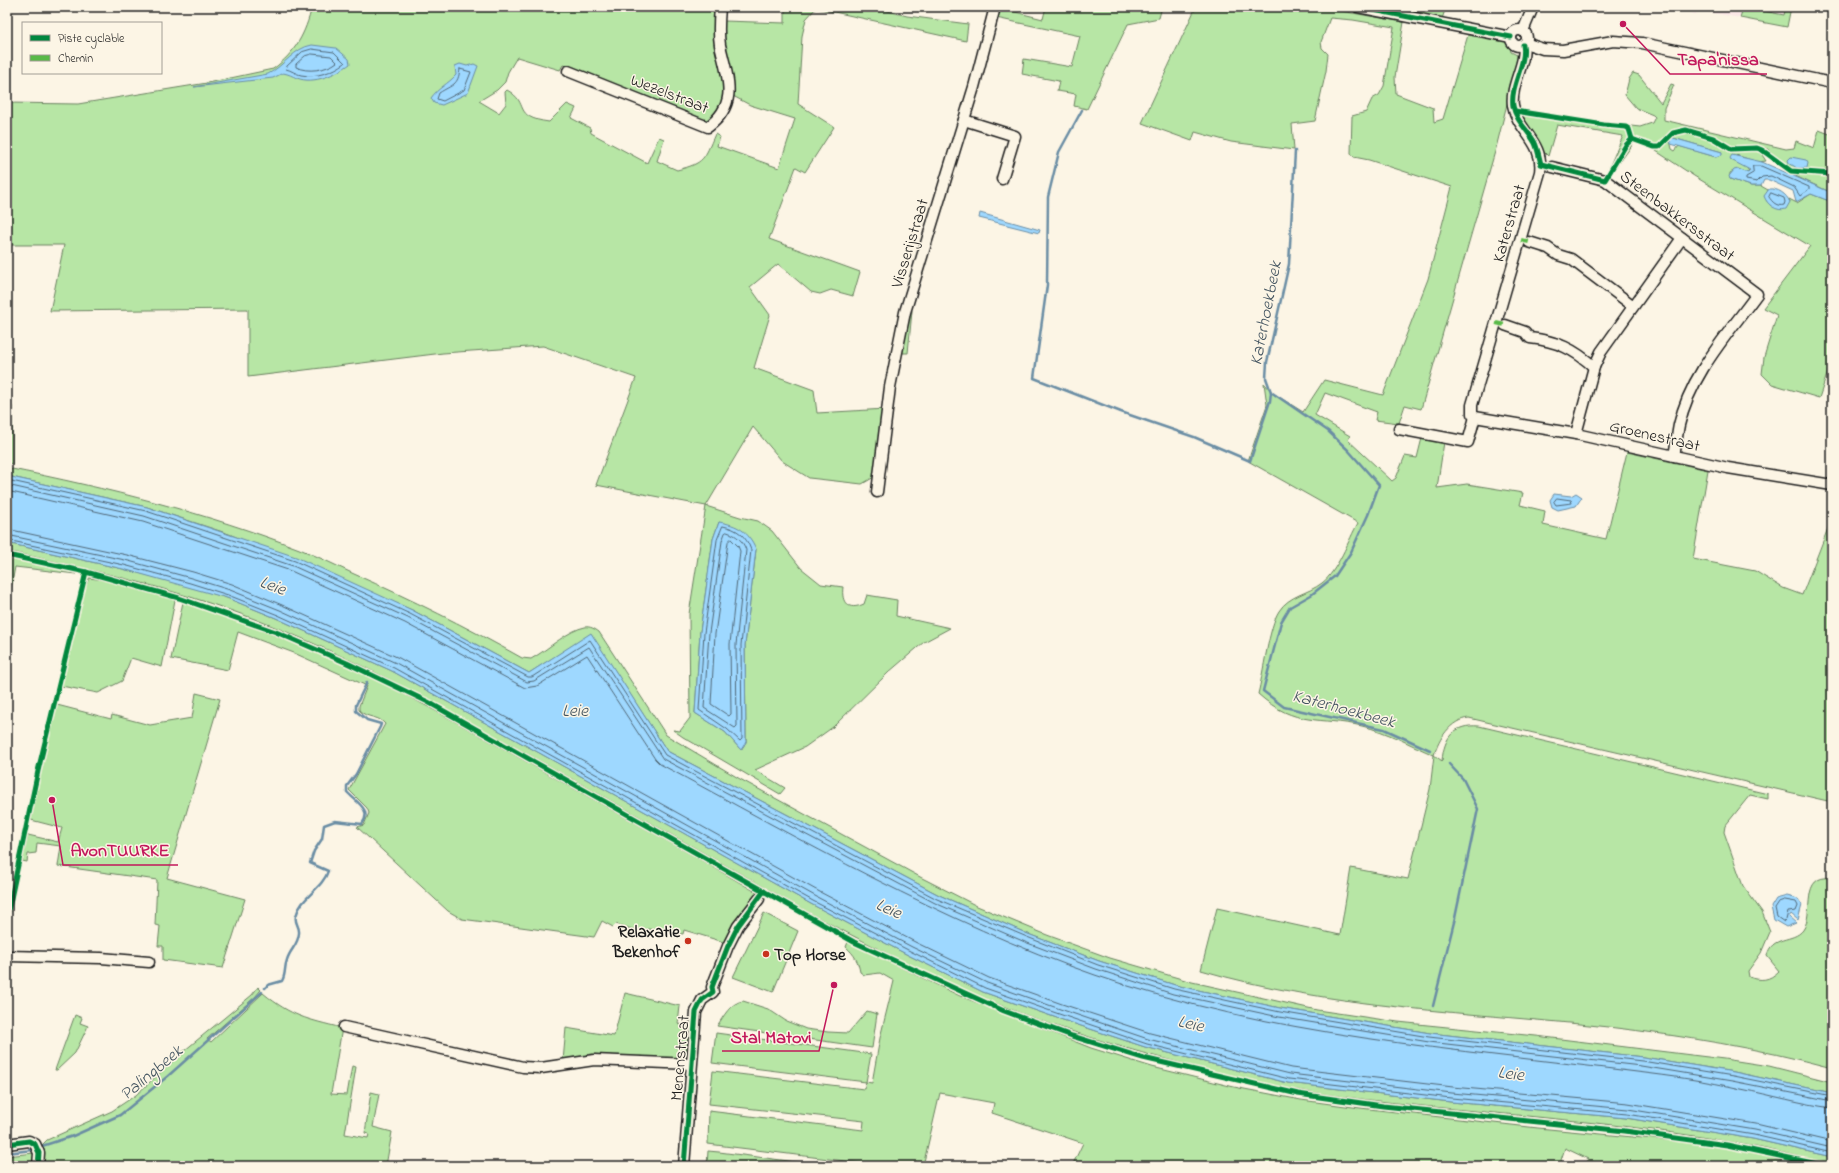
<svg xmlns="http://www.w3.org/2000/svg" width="1839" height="1173" font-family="'Indie Flower',sans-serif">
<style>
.built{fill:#fae7e5}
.green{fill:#b7e6a5;stroke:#6a8160;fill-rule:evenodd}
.water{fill:#9ed8ff;stroke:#6a8da4}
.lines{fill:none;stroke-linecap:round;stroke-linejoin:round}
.shore{stroke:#506777;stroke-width:1}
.stream{stroke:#6a8da4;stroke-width:2.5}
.minor-casing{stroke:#1c1c1c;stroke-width:13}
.minor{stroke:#fcf5e5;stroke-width:10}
.quiet{stroke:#58b947;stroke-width:4;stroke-dasharray:8 4;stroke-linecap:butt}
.cycleway-casing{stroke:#fcf5e5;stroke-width:8}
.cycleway{stroke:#00873e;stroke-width:5}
.poi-dot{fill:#c8321e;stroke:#fcf5e5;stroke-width:1.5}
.labels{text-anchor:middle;stroke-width:3;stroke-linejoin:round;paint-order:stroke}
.street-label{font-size:17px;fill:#1c1c1c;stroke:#fcf5e5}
.poi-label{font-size:17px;font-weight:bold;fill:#1c1c1c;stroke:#fcf5e5;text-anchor:end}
.water-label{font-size:18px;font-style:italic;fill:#435460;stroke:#fcf5e5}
.leader{fill:none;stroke:#c2185b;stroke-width:1.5}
.callout-dot{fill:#c2185b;stroke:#fcf5e5;stroke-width:1.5}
.callout-label{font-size:18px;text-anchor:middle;font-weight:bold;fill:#c2185b;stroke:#fcf5e5;stroke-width:3;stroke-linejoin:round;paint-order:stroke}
</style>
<rect width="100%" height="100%" fill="#fcf5e5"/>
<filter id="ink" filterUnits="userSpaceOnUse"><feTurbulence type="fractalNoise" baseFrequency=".025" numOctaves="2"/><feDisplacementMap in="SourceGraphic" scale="8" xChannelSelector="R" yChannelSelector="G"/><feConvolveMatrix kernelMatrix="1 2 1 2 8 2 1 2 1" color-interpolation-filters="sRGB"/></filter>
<g filter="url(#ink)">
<g class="built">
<path d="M1743,7L1740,18L1697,10L1696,14L1691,13V9L1687,8Z"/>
<path d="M1747,7H1786L1784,15Z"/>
</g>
<g class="green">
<path d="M312,7H717L725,70L724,101L709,123L563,65L560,70L517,57L508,72L505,82L497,90L479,101L499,113L506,104L505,92L507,90C531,103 511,117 549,122L567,104L576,108L571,118L590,128L591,133L647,163L659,137L664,139L657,161L677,170C705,163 704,159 715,134L720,137L717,146L779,168L795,119L750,105L733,96C731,75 720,40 724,21L785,23V7H872L907,16L968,24L966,41L816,8L806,19L802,36L798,104L834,127L805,172L796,167L769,239L860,272L853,296L831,290L820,294L811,292L778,264L750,287L770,315L754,368L814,390L817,413L886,409L876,476L862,484L809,478L782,461L753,427L706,506L740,517L758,521L772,531L801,568L821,584L843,587C841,603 848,611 864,604L867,595L897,600L896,616L950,628L924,642L889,672L833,727L805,747L755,770L785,788L780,794L683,737L673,730L680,731L690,718L689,614L706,506L596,485L636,378L543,346L443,353L248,377V309L50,311L64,245H7V103L78,104L207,83L273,69C296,52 305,34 312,7ZM719,522L756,549L745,645L746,742L741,750L725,732L695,713L700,632L713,539Z"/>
<path d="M1046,7H1162L1159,18L1128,24L1087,109L1074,106L1076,94L1057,91L1059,81L1022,74L1024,59L1072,67L1080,36L996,18L999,8L1043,19Z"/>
<path d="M1196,7H1318L1404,22L1395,77L1396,94L1433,108L1434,122L1443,119L1468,35L1503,40L1509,43L1511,52L1519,56L1496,148L1421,409L1405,405L1399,423L1375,420L1377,412L1325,393L1315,415L1350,436L1348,440L1392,481L1396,478L1405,456L1417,458L1422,438L1444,442L1437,488L1467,484L1523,493L1520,505L1545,511L1543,525L1606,539L1627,452L1708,470L1693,559L1755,571L1783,588L1802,595L1832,518V802L1469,718C1450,720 1439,739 1434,755L1442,761C1444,737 1454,724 1479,726L1768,794V799L1750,795L1725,826L1724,832L1743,886L1762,912L1770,932L1761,953L1748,971L1749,977C1761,981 1769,981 1779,971L1767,956C1771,935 1793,943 1803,930C1815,913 1799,874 1832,878V1068C1758,1048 1684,1036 1608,1027C1472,1012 1333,1009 1201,970L1217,908L1340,935L1351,868L1408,879L1430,789L1434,755C1410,745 1388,732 1362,726C1319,716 1296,728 1258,694C1263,675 1269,626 1279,611C1289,595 1308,594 1322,583C1337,572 1349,539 1358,523L1248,461L1267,405L1264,383L1273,393L1303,412L1324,380L1383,395L1428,279L1452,187L1369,160L1354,157L1351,153L1352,116L1366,112L1372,99L1379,95L1384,86L1394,27L1353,20L1330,18L1321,42L1322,48L1328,54L1326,71L1315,121L1292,124L1294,150L1231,142L1195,132L1192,141L1142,123Z"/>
<path d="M1389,7H1446L1442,19Z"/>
<path d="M1743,7L1784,15L1786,7H1791L1787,27L1740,18Z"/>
<path d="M1633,73L1639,75L1661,103L1671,84L1674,85L1664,108V120L1786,149L1794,148L1796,141L1814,148L1819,130L1832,135V193L1791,174L1768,149L1756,145L1731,148L1708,134L1685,128L1673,131L1663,143L1665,144C1686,114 1709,143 1731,150C1739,153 1750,148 1759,150L1766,161L1757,162L1736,155L1749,171L1748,173L1738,169L1730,173V179L1751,186H1761L1768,190L1766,200L1771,206L1790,202L1789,199L1797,203L1811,194L1832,202V360L1819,398L1772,384L1762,374L1764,357L1777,315L1763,308L1810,246L1694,176L1653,149L1636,143L1631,126L1640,127L1652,123L1655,117L1653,115L1636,108L1625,95L1629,79ZM1673,138L1722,152L1716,157L1679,146L1675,151L1672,149L1670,140Z"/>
<path d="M1522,114L1604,127L1628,129L1633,144L1610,176L1606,174L1623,136L1557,125L1548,156L1541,149L1520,115Z"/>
<path d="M910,305L912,311L908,353H899Z"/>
<path d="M7,405L12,406V464L7,463Z"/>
<path d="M7,468C107,488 207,513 302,550C319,557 337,566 354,574C411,599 467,627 522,658L531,659L536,656C549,648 569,630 585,627C590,626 595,629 599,632L666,735L740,779L922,878L977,906L1047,935L1110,958L1192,982L1317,1010L1398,1022L1536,1036L1724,1059L1769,1066L1832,1082V1093L1734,1072L1643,1057L1430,1033L1280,1008L1175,985L1099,961L1028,934L939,895L667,751L591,634L529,673L412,610L229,534L147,507L7,476Z"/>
<path d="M7,543L123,569L189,586L227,598L276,618L392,671L811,904L908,955L983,992L1057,1018L1145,1047L1288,1083L1451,1102L1626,1118L1753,1139L1832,1157V1165C1655,1116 1470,1118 1290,1089C1257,1083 1224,1074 1192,1066C1125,1049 1058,1029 995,1003C932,977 872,946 813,915C722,863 631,812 540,761C448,710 356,658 257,620C176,589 91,569 7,551Z"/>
<path d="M7,558L71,571L76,574L15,567L7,610Z"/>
<path d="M89,578L104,580L175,600L162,667L131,658L122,681L98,693L61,686L84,591Z"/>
<path d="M183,602C245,623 306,646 366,675C428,705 488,740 548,774C617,813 687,851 756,892L754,898L727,943L684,930L683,934L648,929L647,934L616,924L613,927L602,921L594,937L462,919L448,911L357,827L364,825L369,813L367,808L349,790L385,724C378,715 367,719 359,710V706L367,686L294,653L238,632L228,670L171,659Z"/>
<path d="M196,693L220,699L167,878L245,899L223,968L163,960V946H158L160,926L155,925L157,880L58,866L61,846L37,843L36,853L28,854L27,862L22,861L28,835L58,842L62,828L31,820L41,767L57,705L111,719L112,715L150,725L192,718Z"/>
<path d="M764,913L798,931L773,992L733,977Z"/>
<path d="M848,942L960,996L1091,1048L1152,1067L1234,1087L1301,1100L1360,1108L1538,1128L1727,1146L1802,1166H1583L1588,1159L1565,1148L1561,1160L1563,1166H1072L1083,1143L992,1113L994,1103L940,1093L923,1166H862L861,1163L708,1144L709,1111L863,1130L864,1121L709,1104L713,1071L864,1089L866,1082L712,1063L716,1033L871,1054L866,1082L872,1083L880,1038L894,981L880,973L864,975L860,972C858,961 855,955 846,947Z"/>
<path d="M258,987L261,990L255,997L207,1039L211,1042L263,993C292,1017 307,1019 342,1028L331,1094L347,1095L352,1066L356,1067L345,1134L368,1138L369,1134L365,1133L371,1092L379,1094L373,1127L392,1132L386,1166H7V1156L34,1153L47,1140L112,1111L136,1095L179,1055L252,995Z"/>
<path d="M625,993L680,1006L678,1024L690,1027L686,1055L683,1059L563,1061L566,1028L614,1036Z"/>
<path d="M743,1001L768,1009L786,1021L806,1029L828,1032L848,1033L867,1011L877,1014L872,1048L717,1026C724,1016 730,1003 743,1001Z"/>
<path d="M75,1015L82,1018L80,1023L88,1026L75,1053L57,1070H55Z"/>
<path d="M708,1151L719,1152L812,1164L806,1166H707Z"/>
</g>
<g class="water">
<path d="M312,45L336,48L349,59L350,64C336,74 314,85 297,78C292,76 289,74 283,73L273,78L194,87L268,74C284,66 294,48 312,45Z"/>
<path d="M460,64L467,66L474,64L478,66L468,93L442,105L434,103L431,98C438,88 448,84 456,75L455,66Z"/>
<path d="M1673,138L1722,152V155L1716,157L1671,144L1670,140Z"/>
<path d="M1732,155L1762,162L1832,193V202L1811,194L1796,202L1793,191L1769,180H1764L1761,186H1751L1730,179L1729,176L1734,170L1738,169L1748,173L1750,170L1731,160L1730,158Z"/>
<path d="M1791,157L1806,160L1808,163L1807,168H1797L1789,163L1788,160Z"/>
<path d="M1769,189C1778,188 1786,194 1790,202L1786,209C1777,212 1767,205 1764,196Z"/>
<path d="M980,213L1040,230L1039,233L979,218Z"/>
<path d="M7,476L147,507L296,557L412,610L529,673L591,633L667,751L939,895L1028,934L1099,961L1175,985L1280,1008L1430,1033L1643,1057L1734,1072L1832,1093V1157L1753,1139L1626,1118L1451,1102L1288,1083L1145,1047L1057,1018L983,992L908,955L811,904L392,671L276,618L227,598L123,569L7,543Z"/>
<path d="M1576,493L1582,497L1576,506L1558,510L1552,507L1550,500L1554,494L1571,496Z"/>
<path d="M719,522C738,525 748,531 756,549L745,645L746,742L741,750L725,732L695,713L700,632L713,539Z"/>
<path d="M1787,896L1798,899L1802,905L1798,920L1791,914L1789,917L1796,923L1786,927L1774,920L1771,907L1776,899Z"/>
</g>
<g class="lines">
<g class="shore">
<path d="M312,49L334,52L345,63C333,72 316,78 301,75C296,74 291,70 286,69L287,66L302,52Z"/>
<path d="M312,54L331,56L337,62C327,70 307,73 296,67V64L305,56Z"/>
<path d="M460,69L471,72L464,90L443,101L437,99L439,93C453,84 458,86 460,69Z"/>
<path d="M1753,166H1761L1809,187V189L1800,196L1794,187L1771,176L1762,177L1757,182L1746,180V177L1753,173Z"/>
<path d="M1771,193L1784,198L1785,202L1784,205C1777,207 1772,202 1769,197Z"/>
<path d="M7,480L146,511L295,561L410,614L528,677H532L590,640L665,755L937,899L1027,937L1098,965L1174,989L1280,1012L1429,1037L1642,1061L1733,1076L1832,1096"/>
<path d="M7,485L144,516L293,566L408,618L527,682L534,681L589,647L663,759L935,903L1025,942L1096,969L1173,994L1279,1017L1429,1042L1641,1066L1732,1081L1832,1101"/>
<path d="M7,491L143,522L291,571L405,623L525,688L537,686L587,655L655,759L660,764C802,840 942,922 1095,975C1269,1036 1455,1049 1637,1072C1671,1076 1707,1081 1741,1089C1771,1095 1802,1104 1832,1108"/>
<path d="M1557,498L1571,500L1572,503L1556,505L1554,502Z"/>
<path d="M723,526C738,529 746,536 751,550L741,645L742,739L740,741L727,729L699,710L704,633L717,540Z"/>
<path d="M7,529L127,555L193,572L232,584L282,605L399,658L818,891L915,942L989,978L1062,1004L1150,1033L1291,1068L1453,1087L1628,1103L1756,1124L1832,1142"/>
<path d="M727,532C737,535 743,541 746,550L736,645L737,726L735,728L704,708L709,633L722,541L725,533Z"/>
<path d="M7,535L125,560L191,578L230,590L280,610L396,663L815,896L912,947L987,983L1060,1009L1148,1039L1290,1074L1452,1093L1628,1109L1755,1130L1832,1148"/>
<path d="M731,539L738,546L740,551L730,644L731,714L729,716L711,704L715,634L728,542Z"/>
<path d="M7,540L124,565L190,583L228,595L278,615L394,668L813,901L910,951L985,988L1059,1014L1147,1044L1289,1079L1451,1098L1627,1114L1754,1135L1832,1153"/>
<path d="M1785,900L1796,902L1798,906L1796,911L1788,912L1786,920L1784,922L1777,917L1775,908L1779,902Z"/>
</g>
<g class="stream">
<path d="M1082,110L1059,152L1048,197L1047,285L1034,378L1121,412L1194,437L1250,461L1270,401L1271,392"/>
<path d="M1295,151L1289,264L1267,362L1266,378L1271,392L1328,431L1348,450L1379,485L1368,515L1351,552L1335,576L1311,595L1290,607L1281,622L1263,691L1284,707L1384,729L1430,750"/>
<path d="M265,988L268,985L282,981C286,974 284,968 287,960C290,949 298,946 299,933C300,926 294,923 296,916C300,898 323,888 328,871L310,863L314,851L322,839L324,825L335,821L362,824C373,810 356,802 347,792V786L356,774L380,727L381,724L367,720L356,711V705L367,682"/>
<path d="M1433,1006L1455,918L1478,809L1463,779L1449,764"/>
<path d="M42,1146L73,1136L120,1115L168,1076L262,992"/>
<path d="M7,1153L32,1150"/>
</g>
<defs>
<g id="minor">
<path d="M1358,7L1511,37"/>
<circle cx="1519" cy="38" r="8"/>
<path d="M1523,31L1533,7"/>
<path d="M1525,43L1543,49L1563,50L1613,41L1642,43L1832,83"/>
<path d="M1523,45C1527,63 1510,85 1513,105C1517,131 1544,141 1540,172L1472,405V414L1475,417L1576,434L1728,468L1832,485"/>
<path d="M568,71L708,127C740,103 727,77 720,45C718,33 719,19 720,7"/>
<path d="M964,120L1015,136L1002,179"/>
<path d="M1552,167L1605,180L1757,294C1728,334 1690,375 1679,425C1677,435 1676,446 1674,456"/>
<path d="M1529,242L1548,248L1558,255L1571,259L1632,305"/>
<path d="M1505,325L1525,332L1530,338C1557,341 1574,349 1594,367"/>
<path d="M1399,429L1468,442L1475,417"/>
<path d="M1576,434L1594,367L1601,352L1682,238"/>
<path d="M877,492L890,387L905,312L974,87L995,7"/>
<path d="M7,956L101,958L149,962"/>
<path d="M344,1027L523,1067L541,1068L594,1060L691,1064"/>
<path d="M7,1144L29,1141L35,1144L39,1153L38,1166"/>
<path d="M684,1166L696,1012L702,1000L713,992L712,987L728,946L738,926L759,899"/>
</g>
</defs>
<use href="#minor" class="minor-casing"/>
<use href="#minor" class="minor"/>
<g class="quiet">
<path d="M1521,240L1529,242"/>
<path d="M1496,323L1505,325"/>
</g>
<defs>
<g id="cycleway">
<path d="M1358,7L1511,37"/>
<path d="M1523,45C1527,63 1510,85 1513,106C1516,121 1528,130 1535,143C1538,150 1539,157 1541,164L1605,180L1626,145L1632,139"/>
<path d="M1515,111L1604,125L1626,127L1629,129L1632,139"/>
<path d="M1632,139L1654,147H1659L1673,133L1686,130L1713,138L1731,149L1757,148L1762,150L1791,171L1832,174"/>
<path d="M7,555L86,572L179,598L276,632L347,663L428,702L854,942L1004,1011L1072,1036L1143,1058L1298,1094L1383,1106L1625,1131L1727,1145L1827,1166"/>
<path d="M7,917L38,771L86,572"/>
<path d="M7,1144L29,1141L35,1144L39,1153L38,1166"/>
<path d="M684,1166L696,1012L702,1000L713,992L712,987L728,946L738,926L764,891"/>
</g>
</defs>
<use href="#cycleway" class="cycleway-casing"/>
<use href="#cycleway" class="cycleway"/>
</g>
</g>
<g class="poi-dot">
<circle cx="688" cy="941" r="4"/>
<circle cx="766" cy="954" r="4"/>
</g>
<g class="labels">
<g class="street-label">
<text transform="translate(670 93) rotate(21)" y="6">Wezelstraat</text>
<text transform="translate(1678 215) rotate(37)" y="6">Steenbakkersstraat</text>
<text transform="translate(1508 223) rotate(-74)" y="6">Katerstraat</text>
<text transform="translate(909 243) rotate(-73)" y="6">Visserijstraat</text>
<text transform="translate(1655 435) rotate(13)" y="6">Groenestraat</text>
<text transform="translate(679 1058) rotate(-85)" y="6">Menenstraat</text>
</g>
<g class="poi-label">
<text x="680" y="937">Relaxatie<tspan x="680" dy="20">Bekenhof</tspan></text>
<text x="774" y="960" text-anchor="start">Top Horse</text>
</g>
<g class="water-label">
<text transform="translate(1265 313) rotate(-79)" y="6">Katerhoekbeek</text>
<text transform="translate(273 585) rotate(21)" y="6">Leie</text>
<text transform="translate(1344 708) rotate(15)" y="6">Katerhoekbeek</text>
<text x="575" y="716">Leie</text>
<text transform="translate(889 908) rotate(24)" y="6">Leie</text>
<text transform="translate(1191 1023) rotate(13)" y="6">Leie</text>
<text transform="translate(151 1072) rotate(-40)" y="6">Palingbeek</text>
<text transform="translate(1511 1073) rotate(7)" y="6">Leie</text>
</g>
</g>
<path class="leader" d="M1623 24L1670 74H1767M52 800L63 865H178M834 985L819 1051H722"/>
<g class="callout-dot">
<circle cx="1623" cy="24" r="4"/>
<circle cx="52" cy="800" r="4"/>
<circle cx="834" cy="985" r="4"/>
</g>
<g class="callout-label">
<text x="1718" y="65">Tapa'nissa</text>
<text x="120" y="856">AvonTUURKE</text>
<text x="771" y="1043">Stal Matovi</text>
</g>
<rect width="1839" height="1173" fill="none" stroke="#fcf5e5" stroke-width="24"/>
<rect x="12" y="12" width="1815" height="1149" fill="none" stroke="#1c1c1c" stroke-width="1.5" filter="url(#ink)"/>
<rect x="22" y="22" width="140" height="52" fill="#fcf5e5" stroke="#a29e95"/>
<rect x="30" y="35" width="20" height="6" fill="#00873e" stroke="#a29e95"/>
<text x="58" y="42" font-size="12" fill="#1c1c1c">Piste cyclable</text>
<rect x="30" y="55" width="20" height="6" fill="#58b947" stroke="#a29e95"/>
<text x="58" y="62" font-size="12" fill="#1c1c1c">Chemin</text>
</svg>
